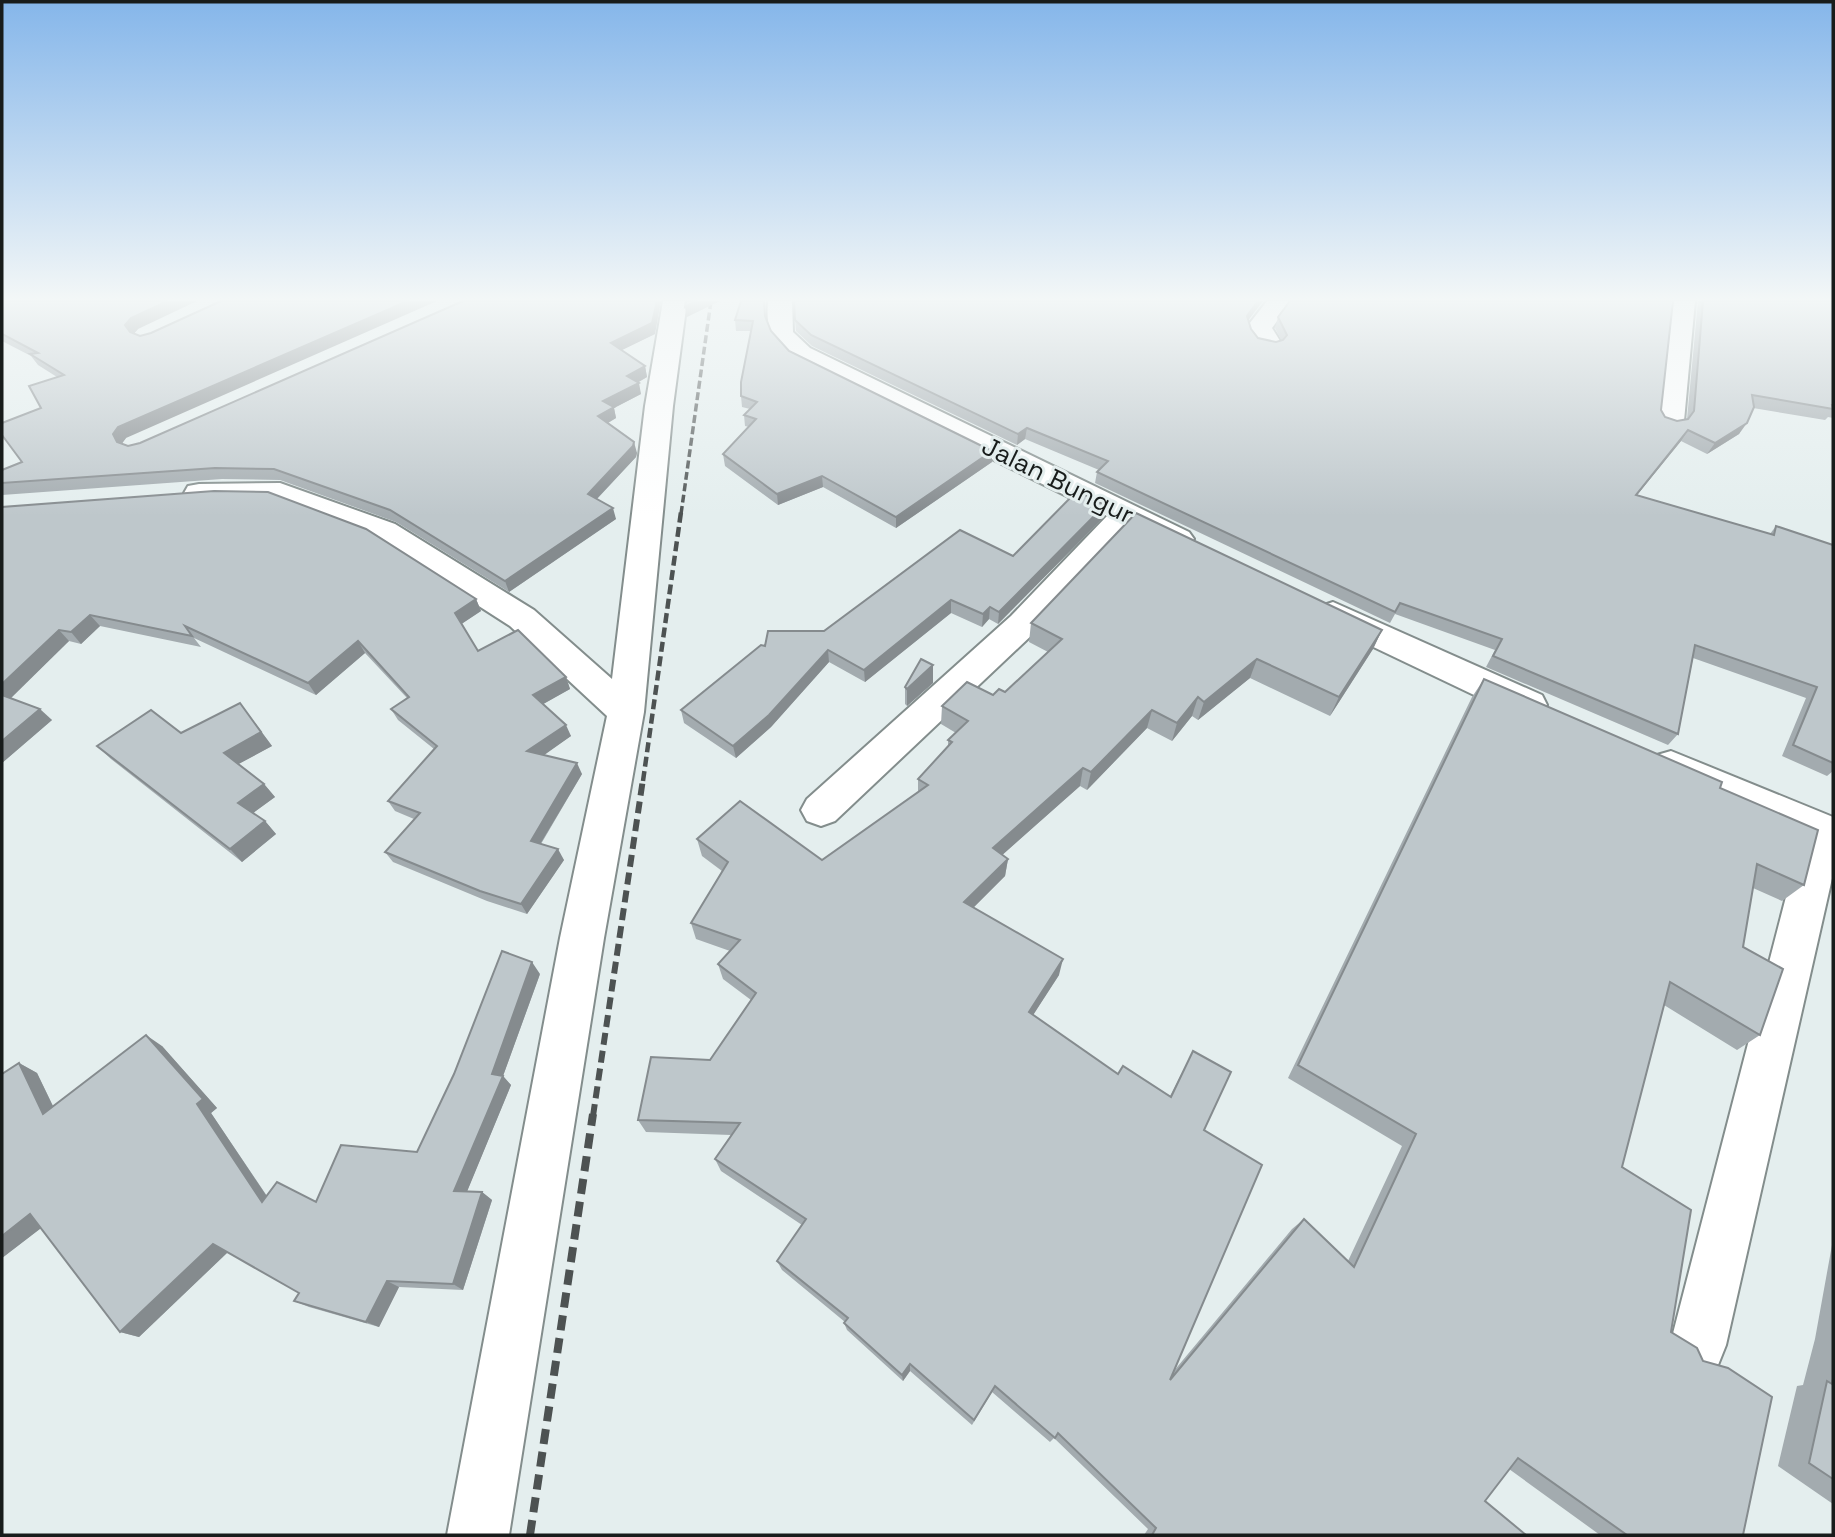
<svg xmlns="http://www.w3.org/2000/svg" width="1835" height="1537" font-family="'Space Grotesk',sans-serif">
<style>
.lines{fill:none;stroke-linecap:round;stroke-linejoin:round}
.minor-casing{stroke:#838d8c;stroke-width:4}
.minor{fill:#fff;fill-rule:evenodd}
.rail-far3{stroke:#4d5252;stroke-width:3.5;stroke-dasharray:8 3.5;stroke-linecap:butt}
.rail-far2{stroke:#4d5252;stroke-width:4.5;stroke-dasharray:10 4.5;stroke-linecap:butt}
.rail-far1{stroke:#4d5252;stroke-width:6;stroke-dasharray:12 6;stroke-linecap:butt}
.rail{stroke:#4d5252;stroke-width:8;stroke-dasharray:15 8;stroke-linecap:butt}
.wall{fill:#a3abaf}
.shaded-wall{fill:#858b8e}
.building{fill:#bec7cb;stroke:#858b8e;stroke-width:2}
.labels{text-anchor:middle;stroke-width:6;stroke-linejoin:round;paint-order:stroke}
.street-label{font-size:26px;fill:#181c1b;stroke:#e4eeee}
</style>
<rect width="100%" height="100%" fill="#e4eeee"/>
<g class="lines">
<defs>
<g id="minor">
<path d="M663,301H687L673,406L644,712L604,938L509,1535H447L560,938L607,716L510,626L373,538L277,501L199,502L188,500L184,493L188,486L199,484L280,483L395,524L534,610L612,679L645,406Z"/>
<path d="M768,301H792L793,332L810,348L1189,532L1194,539L1189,546L1178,549L1167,546L1131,528L1035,632L835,821L821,826L807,821L801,810L807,799L1011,616L1107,516L792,360C770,342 766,328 768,301Z"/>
<path d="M1267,301H1292L1272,328L1282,344L1278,349C1262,353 1249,345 1246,328Z"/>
<path d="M1671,301H1695L1684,421L1680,427L1670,429L1660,427L1656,421Z"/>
<path d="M1333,602L1542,695L1547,705L1542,715L1529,719L1516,715L1321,622L1316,614L1321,606Z"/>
<path d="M1671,751L1833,817V874L1726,1345L1718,1365L1698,1373L1678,1365L1670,1345L1801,839L1657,777L1652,766L1657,755Z"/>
</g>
</defs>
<use href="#minor" class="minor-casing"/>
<use href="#minor" class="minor"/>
<path class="rail-far3" d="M681,514L711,301"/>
<path class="rail-far2" d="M643,781L681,512"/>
<path class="rail-far1" d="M593,1116L643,779"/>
<path class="rail" d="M530,1535L593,1114"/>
</g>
<g class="wall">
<path d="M2,301L138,329L134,333L126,438L121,444L128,446L655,334L621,350L645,366L647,377L637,383L641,394L614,408L616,418L608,423L637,453L636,457L597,499L616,519L509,592L396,522L280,480L222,479L2,495V470L22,462L41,408L57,377L38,365L31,356L2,341Z"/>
<path d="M1698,301H1833V418L1828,417L1825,420L1753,408L1739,434L1707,454L1681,441L1637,495L1770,534L1776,526L1833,545V771L1827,776L1782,756L1806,698L1693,658L1678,734L1668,745L1486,667L1495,650L1395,614L1390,623L1095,483L1097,472L1099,470L1025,439L1017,445L812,346L796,331L795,320L1248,321L1251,329L1258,338L1276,342L1281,340L1275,328L1278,317L1661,410L1665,417L1677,421L1687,419Z"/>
<path d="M765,310L766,318L771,331L789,351L992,451V462L896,528L823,487L778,505L725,466L723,454L749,427L745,426L744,415L750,409L742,407L741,396L751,331H736L735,320Z"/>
<path d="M1105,505L1103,518L998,624L989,619L982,627L951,613L865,682L829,662L771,727L736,758L684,723L681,710L765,646L824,631L1013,556Z"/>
<path d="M2,507L476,599L481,611L461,624L478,651L566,677L570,689L543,704L571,736L543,755L582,774L541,844L564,860L527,914L487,901L393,862L385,852L414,819L395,811L388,801L434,749L398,720L391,709L407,698L365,653L316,695L194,638L201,647L100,626L81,644L69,641L10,698L52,720L2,763Z"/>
<path d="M1031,623L1382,630L1373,649L1330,716L1250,678L1198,720L1192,716L1172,741L1147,728L1087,790L1080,786L1002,855L1008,859L1005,876L974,907L1059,975L1033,1015L1118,1074L1170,1096L1193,1051L1204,1130L1173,1372L1292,1229L1304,1219L1348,1261L1402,1146L1288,1078L1472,697L1484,679L1720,788L1804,885L1782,901L1753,888L1743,947L1760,1035L1737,1050L1664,1005L1622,1167L1671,1332L1743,1535H1600L1509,1469L1485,1501L1526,1535H1144L1148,1529L1054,1438L1050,1442L992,1392L972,1425L910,1371L903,1381L847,1330L844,1323L845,1322L782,1270L777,1261L802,1225L721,1171L715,1159L731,1135L646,1132L638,1120L710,1060L751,1000L723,979L718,964L730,951L696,939L691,923L722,871L702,856L697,839L822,860L918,792V779L948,746V740L956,733L941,724L942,706L1005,692L1048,652L1029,642Z"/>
<path d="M933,665V683L907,706L905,704V687Z"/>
<path d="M240,703L272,746L238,764L264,784L275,797L253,813L265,821L276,834L242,862L111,759L97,746L181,733Z"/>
<path d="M540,974L503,1076L511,1085L467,1191L482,1192L492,1200L463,1290L399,1287L379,1327L309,1307L294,1301L299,1293L228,1252L139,1337L120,1332L41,1228L2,1258L19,1063L37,1073L53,1106L162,1046L217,1108L211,1113L267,1196L316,1202L417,1152Z"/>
<path d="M1832,1245H1833V1504L1778,1466L1797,1386L1803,1385L1815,1339Z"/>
</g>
<g class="shaded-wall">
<path d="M168,301H197L138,329L132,336L125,325L131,318Z"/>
<path d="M408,301H437L126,438L121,445L117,442L113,434L118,427Z"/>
<path d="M657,301H661L655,334L614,354L611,343Z"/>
<path d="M697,301H720L687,317L685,307Z"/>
<path d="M1258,301H1263L1244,326L1247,316Z"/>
<path d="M645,366L647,377L630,387L627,376Z"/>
<path d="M639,383L641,394L614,408L616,418L601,427L598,416L603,401Z"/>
<path d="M1747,423L1739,434L1707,454L1715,443Z"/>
<path d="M1027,428L1025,439L1017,445L1018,434Z"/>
<path d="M1688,430L1681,441L1628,506L1636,495Z"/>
<path d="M634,442L637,453L636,457L591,505L588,494Z"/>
<path d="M992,451V462L896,528V517Z"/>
<path d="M822,476L823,487L778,505L777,494Z"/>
<path d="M1105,505L1103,518L998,624L999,612Z"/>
<path d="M613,508L616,519L509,592L505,581Z"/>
<path d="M476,599L481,611L460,625L455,613Z"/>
<path d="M951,600V613L865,682L864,670Z"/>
<path d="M990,607L989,619L982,627L983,614Z"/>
<path d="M90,615L100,626L81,644L71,632Z"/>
<path d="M59,630L69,641L5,704L2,701V684Z"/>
<path d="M1382,630L1373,649L1330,716L1339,697Z"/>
<path d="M358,641L365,653L316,695L308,683Z"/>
<path d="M828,650L829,662L771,727L736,758L733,746Z"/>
<path d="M1257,659L1250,678L1198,720L1204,702Z"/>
<path d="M933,665V683L907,706V689Z"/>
<path d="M566,677L570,689L538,707L533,695Z"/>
<path d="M1198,697L1192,716L1172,741L1177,723Z"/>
<path d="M240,703L272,746L235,766L224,753Z"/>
<path d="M40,709L52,720L2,763V741Z"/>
<path d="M1152,710L1147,728L1087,790L1091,772Z"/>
<path d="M566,725L571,736L533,763L527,751Z"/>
<path d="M577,763L582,774L536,851L531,841Z"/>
<path d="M1083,768L1080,786L991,865L993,848Z"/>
<path d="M264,784L275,797L249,816L238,803Z"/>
<path d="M265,821L276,834L242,862L230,849Z"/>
<path d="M558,849L564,860L527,914L521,904Z"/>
<path d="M1008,859L1005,876L963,918L964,902Z"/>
<path d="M1063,959L1059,975L1026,1026L1029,1012Z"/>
<path d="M532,962L540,974L503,1076L511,1085L464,1199L454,1191L492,1074Z"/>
<path d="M146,1035L162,1046L217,1108L211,1113L276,1210L262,1202Z"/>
<path d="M19,1063L37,1073L61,1123L43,1114Z"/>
<path d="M482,1192L492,1200L463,1290L453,1284Z"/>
<path d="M30,1214L49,1222L2,1258V1236Z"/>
<path d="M213,1244L229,1251L139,1337L120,1332Z"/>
<path d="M387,1281L399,1287L379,1327L366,1322Z"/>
<path d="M910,1364V1371L903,1381L902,1375Z"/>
</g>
<g class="building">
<path d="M2,301H168L131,318L125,325L130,332L140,336L151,333L221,301H408L118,427L113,434L117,442L128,446L140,443L463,301H657L652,323L611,343L645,366L627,376L639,383L603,401L614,407L598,416L634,442L633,446L588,494L613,508L505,581L390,510L274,469L215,468L2,483V470L22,462L2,435V423L41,408L29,386L64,375L30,354L38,353L2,334Z"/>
<path d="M686,301H697L685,307Z"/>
<path d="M741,301H764L765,316L771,331L789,351L992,451L896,517L822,476L777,494L723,454L756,419L744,415L757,402L741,396V382L753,321L735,320Z"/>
<path d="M794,301H1258L1247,316L1251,329L1258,338L1276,342L1283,340L1287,335L1278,317L1290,301H1673L1661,410L1665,417L1677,421L1688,419L1694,411L1703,301H1833V405H1832L1833,409L1752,395L1754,407L1747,423L1715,443L1688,430L1636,495L1774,535L1776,526L1833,545V763L1793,745L1817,687L1695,645L1678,734L1493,656L1502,639L1400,603L1395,612L1097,472L1108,461L1027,428L1018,434L811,335L795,320Z"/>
<path d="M214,491L268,492L366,529L476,599L455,613L478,651L518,630L566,677L533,695L566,725L527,751L577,763L531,841L558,849L521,904L480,891L385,852L420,813L388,801L437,746L391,709L409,697L358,641L308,683L185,626L192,636L90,615L71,632L59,630L2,684V507Z"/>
<path d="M1077,491L1105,505L999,612L990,607L983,614L951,600L864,670L828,650L769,715L733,746L681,710L761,645L765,646L768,631H824L960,530L1013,556Z"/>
<path d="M1136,513L1382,630L1339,697L1257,659L1204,702L1198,697L1177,723L1152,710L1091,772L1083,768L993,848L1008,859L964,902L1063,959L1029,1012L1118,1074L1123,1066L1171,1097L1193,1051L1231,1072L1204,1130L1262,1165L1170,1380L1304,1219L1354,1267L1416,1134L1298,1065L1484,679L1722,782L1720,788L1818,830L1804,885L1757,864L1743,947L1783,969L1760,1035L1670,982L1622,1167L1691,1210L1671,1332L1697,1348L1703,1361L1728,1368L1772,1397L1743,1535H1627L1518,1458L1485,1501L1526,1535H1152L1156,1528L1058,1433L1055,1438L995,1386L974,1420L910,1364L902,1375L844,1323L848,1318L777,1261L806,1219L715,1159L740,1123L638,1120L651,1057L710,1060L756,993L718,964L740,940L691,923L728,862L697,839L740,801L822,860L928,785L918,779L952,742L948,740L968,721L942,706L967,682L993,695L999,689L1005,692L1062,639L1031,623Z"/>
<path d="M921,659L933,665L907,689L905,687Z"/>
<path d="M2,695L40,709L2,741Z"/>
<path d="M240,703L261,732L224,753L264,784L238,803L265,821L230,849L97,746L151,710L181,733Z"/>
<path d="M502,951L532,962L492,1074L503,1076L454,1191L482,1192L453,1284L387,1281L366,1322L294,1301L299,1293L213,1244L120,1332L30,1214L2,1236V1074L19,1063L43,1114L146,1035L203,1099L197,1104L262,1202L277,1182L316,1202L341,1145L417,1152L454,1074Z"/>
<path d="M1833,1379V1479L1809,1463L1827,1381L1832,1384Z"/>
</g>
<linearGradient id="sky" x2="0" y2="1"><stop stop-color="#85b6ea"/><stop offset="0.58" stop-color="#f3f7f7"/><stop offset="1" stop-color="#f3f7f7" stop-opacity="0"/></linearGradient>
<rect width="1835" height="516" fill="url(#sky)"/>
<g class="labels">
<g class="street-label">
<text transform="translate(1058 480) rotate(26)" y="9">Jalan Bungur</text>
</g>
</g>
<rect width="1835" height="1537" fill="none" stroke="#181c1b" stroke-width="7"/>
</svg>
